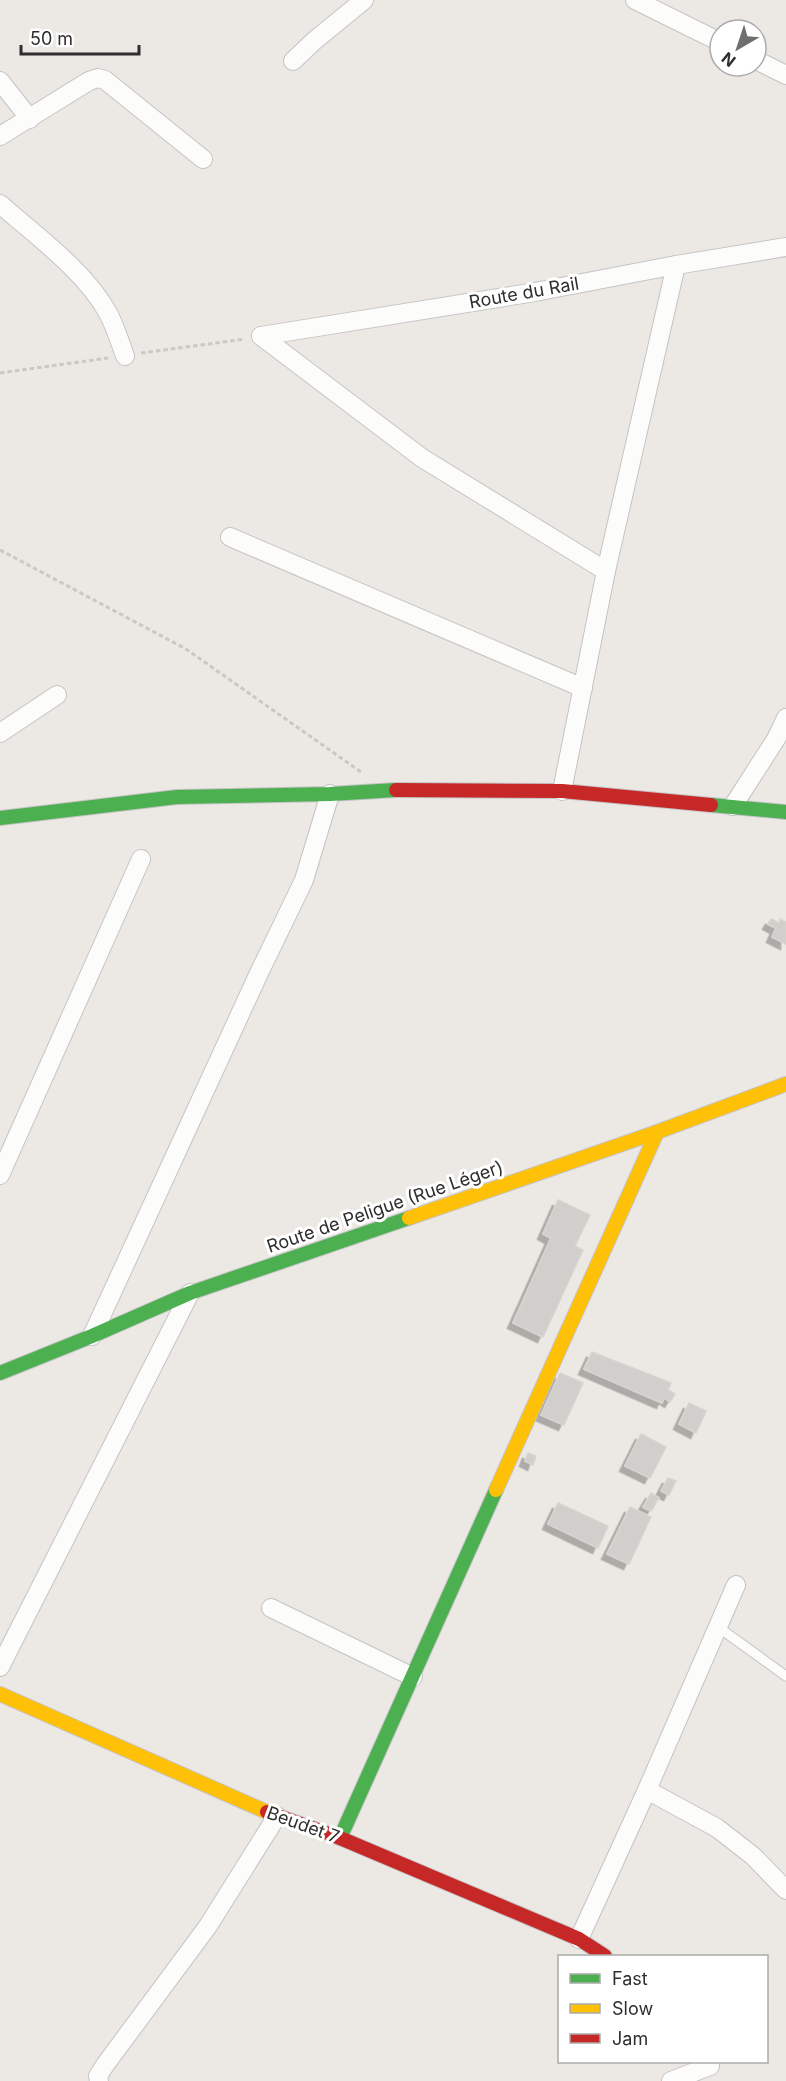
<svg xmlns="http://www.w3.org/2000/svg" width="786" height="2081" font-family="Inter,sans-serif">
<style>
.building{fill:#d1cecb;stroke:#d7d4d0;stroke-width:1.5;filter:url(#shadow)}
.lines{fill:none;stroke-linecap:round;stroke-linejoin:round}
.lane-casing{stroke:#c5c4c5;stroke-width:11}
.street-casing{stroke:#c5c4c5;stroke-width:20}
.fast-casing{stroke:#c5c4c5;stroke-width:16}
.slow-casing{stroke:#c5c4c5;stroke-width:16}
.jam-casing{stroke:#c5c4c5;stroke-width:16}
.path{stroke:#c9c9c8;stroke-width:3;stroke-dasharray:4.5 3;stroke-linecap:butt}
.lane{stroke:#fcfcfb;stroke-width:9}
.street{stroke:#fcfcfb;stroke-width:18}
.fast{stroke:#4caf50;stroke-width:14}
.slow{stroke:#ffc107;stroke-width:14}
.jam{stroke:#c62828;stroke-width:14}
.labels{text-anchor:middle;stroke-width:6;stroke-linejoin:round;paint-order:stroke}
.street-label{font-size:18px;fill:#2e2e2e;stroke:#fff}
</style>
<defs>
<filter id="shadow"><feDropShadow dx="-5.5" dy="5.5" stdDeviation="0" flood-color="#0004"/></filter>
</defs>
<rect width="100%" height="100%" fill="#ece8e4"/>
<g class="building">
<path d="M771,919L779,923L780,919L786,922V944L772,937L776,928L768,924Z"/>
<path d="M558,1200L590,1215L575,1246L583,1250L543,1337L513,1323L551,1238L543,1234Z"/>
<path d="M592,1352L671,1383L668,1390L675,1394L670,1402L664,1398L662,1403L584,1369Z"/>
<path d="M560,1373L583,1383L564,1425L541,1415Z"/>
<path d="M689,1403L706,1411L696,1433L679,1424Z"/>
<path d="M641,1434L666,1447L650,1478L625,1466Z"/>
<path d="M528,1453L536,1456L533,1465L525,1461Z"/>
<path d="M668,1478L676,1481L669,1495L661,1491Z"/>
<path d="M651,1493L659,1498L651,1511L643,1507Z"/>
<path d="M558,1503L608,1526L598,1548L548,1524Z"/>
<path d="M630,1507L651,1517L629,1564L607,1554Z"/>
</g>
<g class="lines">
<defs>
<path id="lane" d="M718,1627L786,1676"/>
<g id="street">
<path d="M635,0L720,42"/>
<path d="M756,60L786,75"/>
<path d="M293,61L314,41L364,0"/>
<path d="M0,81L30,119"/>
<path d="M0,136L89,81L98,78L105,80L203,159"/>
<path d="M0,204C36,236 84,270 108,313C115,326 120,342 125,356"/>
<path d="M261,336L535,292L676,265L786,247"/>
<path d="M261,336L422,458L606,571"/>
<path d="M230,537L583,688"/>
<path d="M0,733L57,695"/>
<path d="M562,791L606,571L676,265"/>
<path d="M733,806L776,739L786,718"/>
<path d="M0,1175L141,859"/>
<path d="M92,1336L259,973L304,880L330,794"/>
<path d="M271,1608L413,1677"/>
<path d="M0,1667L190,1293"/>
<path d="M647,1790L717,1828L753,1856L786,1890"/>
<path d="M579,1939L647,1790L736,1585"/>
<path d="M99,2081L98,2076L105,2065L208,1926L277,1816"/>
<path d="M671,2081L710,2066"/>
</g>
<g id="fast">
<path d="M711,805L786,812"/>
<path d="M0,818L177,797L330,794L396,790"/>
<path d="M0,1373L92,1336L190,1293L409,1218"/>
<path d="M340,1838L496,1490"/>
</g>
<g id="slow">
<path d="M409,1218L657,1132L786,1084"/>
<path d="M496,1490L657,1132"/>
<path d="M0,1694L267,1812"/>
</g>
<g id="jam">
<path d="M396,790L562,791L711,805"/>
<path d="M267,1812L340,1838L579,1939L605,1956"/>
</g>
</defs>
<use href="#lane" class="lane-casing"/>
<use href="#street" class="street-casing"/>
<use href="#fast" class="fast-casing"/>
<use href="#slow" class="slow-casing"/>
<use href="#jam" class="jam-casing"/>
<g class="path">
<path d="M141,353L245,339"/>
<path d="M0,373L108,358"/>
<path d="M0,550L186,649L361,772"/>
</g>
<use href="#lane" class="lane"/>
<use href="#street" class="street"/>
<use href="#fast" class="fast"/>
<use href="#slow" class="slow"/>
<use href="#jam" class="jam"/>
</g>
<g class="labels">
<g class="street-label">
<text transform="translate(524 293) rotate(-10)" y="6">Route du Rail</text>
<text transform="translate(385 1207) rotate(-19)" y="6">Route de Peligue (Rue Léger)</text>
<text transform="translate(303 1825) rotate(20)" y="6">Beudet 7</text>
</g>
</g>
<rect x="558" y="1955" width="210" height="108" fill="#ffffff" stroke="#ababab" stroke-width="1.5"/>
<rect x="570" y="1974" width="30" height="9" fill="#4caf50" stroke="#ababab" stroke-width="1.5"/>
<text x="612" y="1985" font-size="18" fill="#2e2e2e">Fast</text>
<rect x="570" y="2004" width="30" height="9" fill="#ffc107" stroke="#ababab" stroke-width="1.5"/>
<text x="612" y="2015" font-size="18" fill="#2e2e2e">Slow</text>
<rect x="570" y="2034" width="30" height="9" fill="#c62828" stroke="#ababab" stroke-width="1.5"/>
<text x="612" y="2045" font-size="18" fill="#2e2e2e">Jam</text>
<g transform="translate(738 48) rotate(219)"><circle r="28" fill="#ffffff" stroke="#ababab" stroke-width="1.5"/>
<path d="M0-4.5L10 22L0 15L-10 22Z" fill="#706f6e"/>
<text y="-9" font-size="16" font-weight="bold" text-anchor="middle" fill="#2e2e2e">N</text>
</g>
<path d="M21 45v9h118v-9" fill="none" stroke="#2e2e2e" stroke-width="3"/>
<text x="30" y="45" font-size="18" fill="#2e2e2e" stroke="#ffffff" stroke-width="4.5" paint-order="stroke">50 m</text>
</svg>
